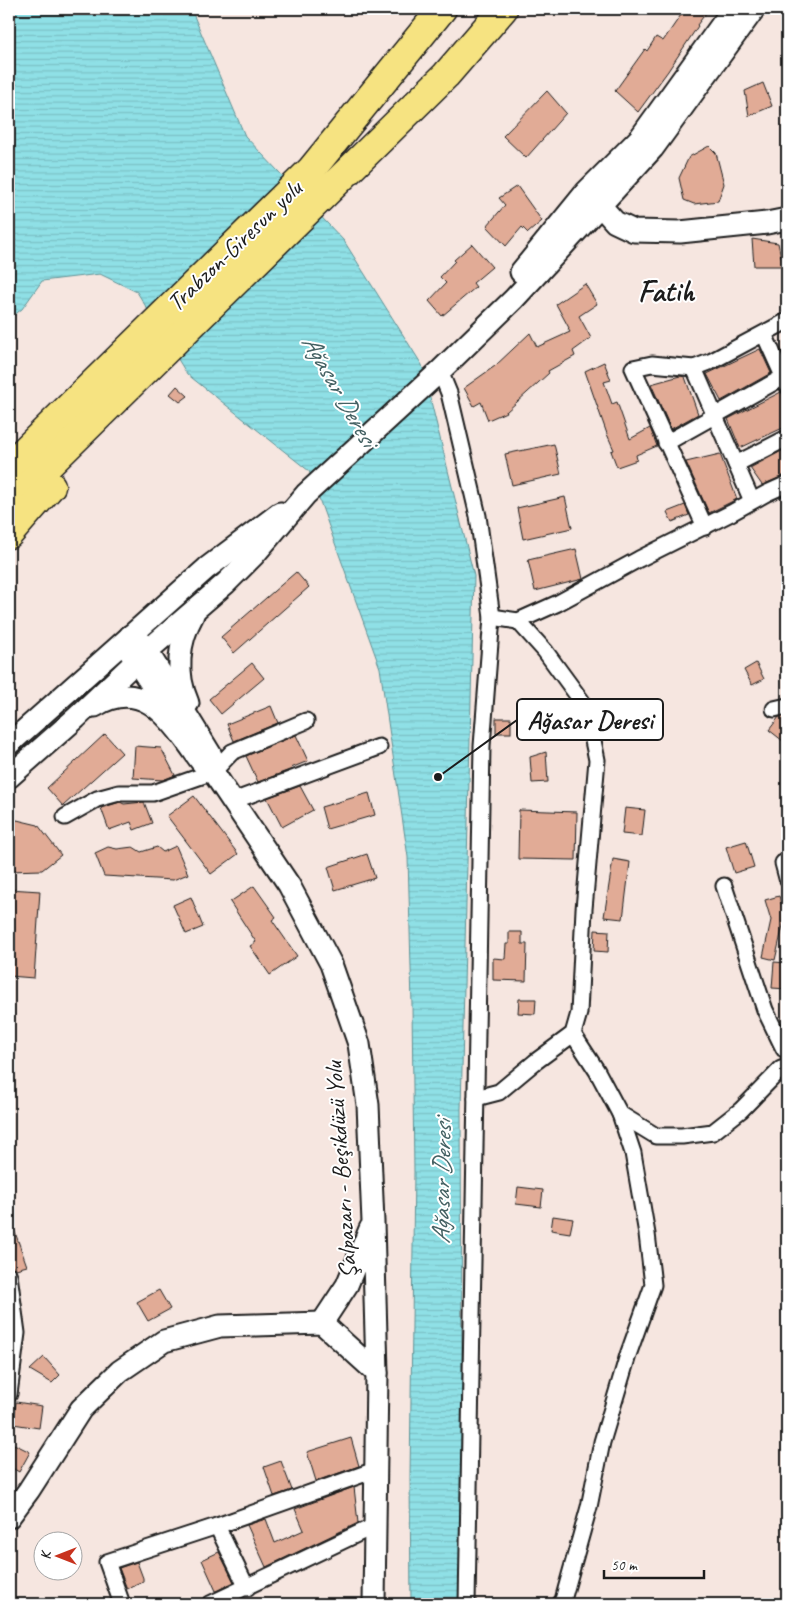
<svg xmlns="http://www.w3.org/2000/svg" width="796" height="1613" font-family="Caveat,sans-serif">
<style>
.water{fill:url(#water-rules);stroke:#619295}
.building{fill:#e1ab96;stroke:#1c1c1c}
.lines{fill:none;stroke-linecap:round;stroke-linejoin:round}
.street-casing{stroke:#1c1c1c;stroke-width:19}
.secondary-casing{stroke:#1c1c1c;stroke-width:25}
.highway-casing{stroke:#1c1c1c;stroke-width:31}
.street{stroke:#fff;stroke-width:15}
.secondary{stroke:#fff;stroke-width:21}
.highway{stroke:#f6e381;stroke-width:28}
.labels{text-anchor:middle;stroke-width:4;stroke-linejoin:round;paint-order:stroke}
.street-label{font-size:25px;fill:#1c1c1c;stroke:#fff}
.water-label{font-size:26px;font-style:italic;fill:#446163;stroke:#fff}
.district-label{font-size:30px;font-weight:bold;fill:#1c1c1c;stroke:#fff}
.leader{fill:none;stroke:#1c1c1c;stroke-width:2}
.callout-dot{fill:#1c1c1c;stroke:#fff;stroke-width:2}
.callout{fill:#fff;stroke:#1c1c1c;stroke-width:2}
.callout-label{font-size:26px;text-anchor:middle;font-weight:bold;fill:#1c1c1c}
</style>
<defs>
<pattern id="water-rules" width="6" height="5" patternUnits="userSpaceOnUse" patternTransform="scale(1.25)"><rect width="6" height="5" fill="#8fe0e6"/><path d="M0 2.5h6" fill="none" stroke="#7bc0c5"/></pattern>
</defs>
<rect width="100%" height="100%" fill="#f6e6e0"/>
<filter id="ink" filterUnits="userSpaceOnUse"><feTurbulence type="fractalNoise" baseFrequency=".02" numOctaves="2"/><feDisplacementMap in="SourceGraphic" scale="10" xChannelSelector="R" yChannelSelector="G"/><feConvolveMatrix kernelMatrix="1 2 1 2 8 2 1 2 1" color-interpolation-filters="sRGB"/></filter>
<g filter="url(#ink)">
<path class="water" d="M9,9H191L245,136L344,241L422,365L474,576L461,1109L462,1378L459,1604H411L410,1476L414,1172L412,1005L408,857L380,668L309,471L187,374L137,292L100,274L42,281L22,309L9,319Z"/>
<g class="building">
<path d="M685,9H709L697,25L698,26L668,71L638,112L615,91L645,49L647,51L656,37L663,41Z"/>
<path d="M763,83L772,106L749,116L745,91Z"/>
<path d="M547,91L566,113L526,158L503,136Z"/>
<path d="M709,146L716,153L724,184L718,201L694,204L684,200L679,178L689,157Z"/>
<path d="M517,186L542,221L528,233L522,227L506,246L487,226L505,205L499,198Z"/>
<path d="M752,239L778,243L783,266H754Z"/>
<path d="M472,244L492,267L473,283L476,287L442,316L429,301L446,283L440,277L455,261L454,260Z"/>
<path d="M585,284L597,304L579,316L591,338L573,351L575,356L548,371L549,373L506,412L488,420L481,402L474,406L464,388L495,366L530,333L537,347L570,332L568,329L569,328L556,304Z"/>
<path d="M760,349L771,373L721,401L707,374Z"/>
<path d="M604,362L611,380L604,382L612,404L617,402L630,439L650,428L657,446L636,455L637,460L617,467L611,451L614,450L607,434L585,371Z"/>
<path d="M680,376L685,377L698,414L671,429L651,384Z"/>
<path d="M177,386L188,396L180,402L170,394Z"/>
<path d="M781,392L787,401V426L740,448L728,419Z"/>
<path d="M554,444L561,474L512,485L505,454Z"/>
<path d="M787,448V475L762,485L750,468Z"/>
<path d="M720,454L737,499L709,513L686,462Z"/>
<path d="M565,497L572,528L523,539L517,508Z"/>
<path d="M685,505L689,515L672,522L667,512Z"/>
<path d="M576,549L583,579L535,591L528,560Z"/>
<path d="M296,572L309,587L234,653L221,637Z"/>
<path d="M252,663L264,678L221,714L209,699Z"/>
<path d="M756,663L764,679L752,685L744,670Z"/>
<path d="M271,706L278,723L234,741L227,724Z"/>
<path d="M779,717H783L787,720V735L783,741L769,730Z"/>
<rect x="496" y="718" width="15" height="15"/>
<path d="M105,734L122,753L63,806L47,788Z"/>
<path d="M296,735L308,761L291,768L292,769L258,782L246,756Z"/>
<path d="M135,746L161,748L175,775L163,780L133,778Z"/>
<path d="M546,752L548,782L532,783L530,757Z"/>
<path d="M300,786L313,810L282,827L267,798Z"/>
<path d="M369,793L375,815L327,829L321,807Z"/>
<path d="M194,796L238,854L211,874L167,816Z"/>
<path d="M120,802L124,804L144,802L152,823L134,830L131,822L109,830L101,808Z"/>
<path d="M625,808L645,810L642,836L622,834Z"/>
<path d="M519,810L577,812L576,860L518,859Z"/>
<path d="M17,820L38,825L61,855L42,870L9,871V824Z"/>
<path d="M746,841L754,867L734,873L726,847Z"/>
<path d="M176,846L188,874L173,880L104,876L95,853L108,847L117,849L133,847L141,852L157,847L163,852Z"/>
<path d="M367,854L375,878L335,890L328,867Z"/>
<path d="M613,859L630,862L623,919L604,917Z"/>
<path d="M254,886L276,917L272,920L297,956L270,975L250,946L256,942L230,902Z"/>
<path d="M9,889L40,891L34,978L9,976Z"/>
<path d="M779,896L786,920L784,921L775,960L763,957L771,920L765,900Z"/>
<path d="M191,897L203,927L186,934L173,905Z"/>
<path d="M595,930L609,931L608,952L594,951Z"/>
<path d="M509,932H522V944H527L526,981L493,980V958L505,959L506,944H509Z"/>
<path d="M774,962L787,963V989L772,988Z"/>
<path d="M519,999H536L535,1014L518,1013Z"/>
<path d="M518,1187L543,1190L541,1207L516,1204Z"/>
<path d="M553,1216L573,1219L570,1233L551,1230Z"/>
<path d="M9,1221H11L27,1266L16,1269L10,1266Z"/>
<path d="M159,1290L170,1309L148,1321L137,1302Z"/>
<path d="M44,1357L60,1375L52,1383L30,1370Z"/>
<path d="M16,1402L42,1406L39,1428L13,1424Z"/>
<path d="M351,1438L359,1466L316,1481L307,1452Z"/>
<path d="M14,1444L30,1452L19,1472L9,1466Z"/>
<path d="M281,1461L292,1490L274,1496L264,1467Z"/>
<path d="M354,1487L358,1523L266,1567L247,1525L266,1519L275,1543L304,1530L295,1509Z"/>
<path d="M219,1552L234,1582L216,1591L202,1560Z"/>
<path d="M137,1562L143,1578V1582L127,1589L119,1568Z"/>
</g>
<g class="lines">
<defs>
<g id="street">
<path d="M764,334L787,385"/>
<path d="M694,368L752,501"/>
<path d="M440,371L449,393L478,516L492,617L482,746L467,1604"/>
<path d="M666,443L787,375"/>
<path d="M736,464L787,438"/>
<path d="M705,527L633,368L652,364L694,368L712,361L787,321"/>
<path d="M492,617L518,621L558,603L639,559L731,513L767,493L787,484"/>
<path d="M774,709L787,706"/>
<path d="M233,801L379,747"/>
<path d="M65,817L97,799L119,793H153L213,772L232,752L306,721"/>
<path d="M783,863L787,878"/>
<path d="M724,886L765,1010L784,1049L787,1050"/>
<path d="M573,1034L597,1071L620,1114L656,1136H682L713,1132L741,1110L781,1069L787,1067"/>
<path d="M476,1098L499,1092L535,1062L573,1034L579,1013L584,909L597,760L586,707L545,651L518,621"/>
<path d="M9,1275L17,1333L9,1394"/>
<path d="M217,1526L247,1588"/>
<path d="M122,1604L107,1562L217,1526L375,1470"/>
<path d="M210,1604L374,1526"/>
<path d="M560,1604L563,1600L589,1507L602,1442L628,1355L653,1285L647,1234L633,1153L620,1114"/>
</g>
<g id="secondary">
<path d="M591,195L615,222L634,231L680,232L767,223L787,219"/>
<path d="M521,272L587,191L640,138L733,9"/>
<path d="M188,703C175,674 178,642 193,615"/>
<path d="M95,706C138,679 166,712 190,746C198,757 201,764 213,772L289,885L331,964L359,1044L368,1105L373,1222L377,1373L374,1604"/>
<path d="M169,711L130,652V636L141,642L147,651L211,755"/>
<path d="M9,744L207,568L280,513"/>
<path d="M9,777L76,718L147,651L226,583L254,555L306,494L440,371L514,299L653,148L754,9"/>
<path d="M322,1323L347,1285L370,1229"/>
<path d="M9,1517L29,1490L81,1409L120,1371L164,1341L220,1326L322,1323L377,1373"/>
</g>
<g id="highway">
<path d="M9,466L311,170L442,9"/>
<path d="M9,504L446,75L503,9"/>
<path d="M9,534L51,486"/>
</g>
</defs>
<use href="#street" class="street-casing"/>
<use href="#secondary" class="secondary-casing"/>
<use href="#highway" class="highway-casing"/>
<use href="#street" class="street"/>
<use href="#secondary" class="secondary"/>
<use href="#highway" class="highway"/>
</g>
</g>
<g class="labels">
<g class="street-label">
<text transform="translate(234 245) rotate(-44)" y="9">Trabzon-Giresun yolu</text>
<text transform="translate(340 1170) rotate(-94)" y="9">Şalpazarı - Beşikdüzü Yolu</text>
</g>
<g class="water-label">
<text transform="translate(340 390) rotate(60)" y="9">Ağasar Deresi</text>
<text transform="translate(441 1182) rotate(-89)" y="9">Ağasar Deresi</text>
</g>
<g class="district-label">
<text x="666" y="301">Fatih</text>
</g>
</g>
<path class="leader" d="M438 777L517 720"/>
<circle class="callout-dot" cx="438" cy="777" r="5"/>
<rect class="callout" x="517" y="699" width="146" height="41" rx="5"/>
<g class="callout-label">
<text x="590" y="729">Ağasar Deresi</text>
</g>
<rect width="796" height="1613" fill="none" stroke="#fff" stroke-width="30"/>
<rect x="15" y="15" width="766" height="1583" fill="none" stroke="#1c1c1c" stroke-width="2" filter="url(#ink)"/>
<g transform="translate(58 1556) rotate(270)"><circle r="24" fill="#ffffff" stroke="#a4a4a4"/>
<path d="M0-4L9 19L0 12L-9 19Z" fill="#c8321e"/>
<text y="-8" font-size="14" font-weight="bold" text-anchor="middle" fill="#1c1c1c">K</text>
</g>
<path d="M604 1570v8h100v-8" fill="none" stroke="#1c1c1c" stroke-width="2.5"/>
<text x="611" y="1570" font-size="15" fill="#1c1c1c" stroke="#ffffff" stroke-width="4" paint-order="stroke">50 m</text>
</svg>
